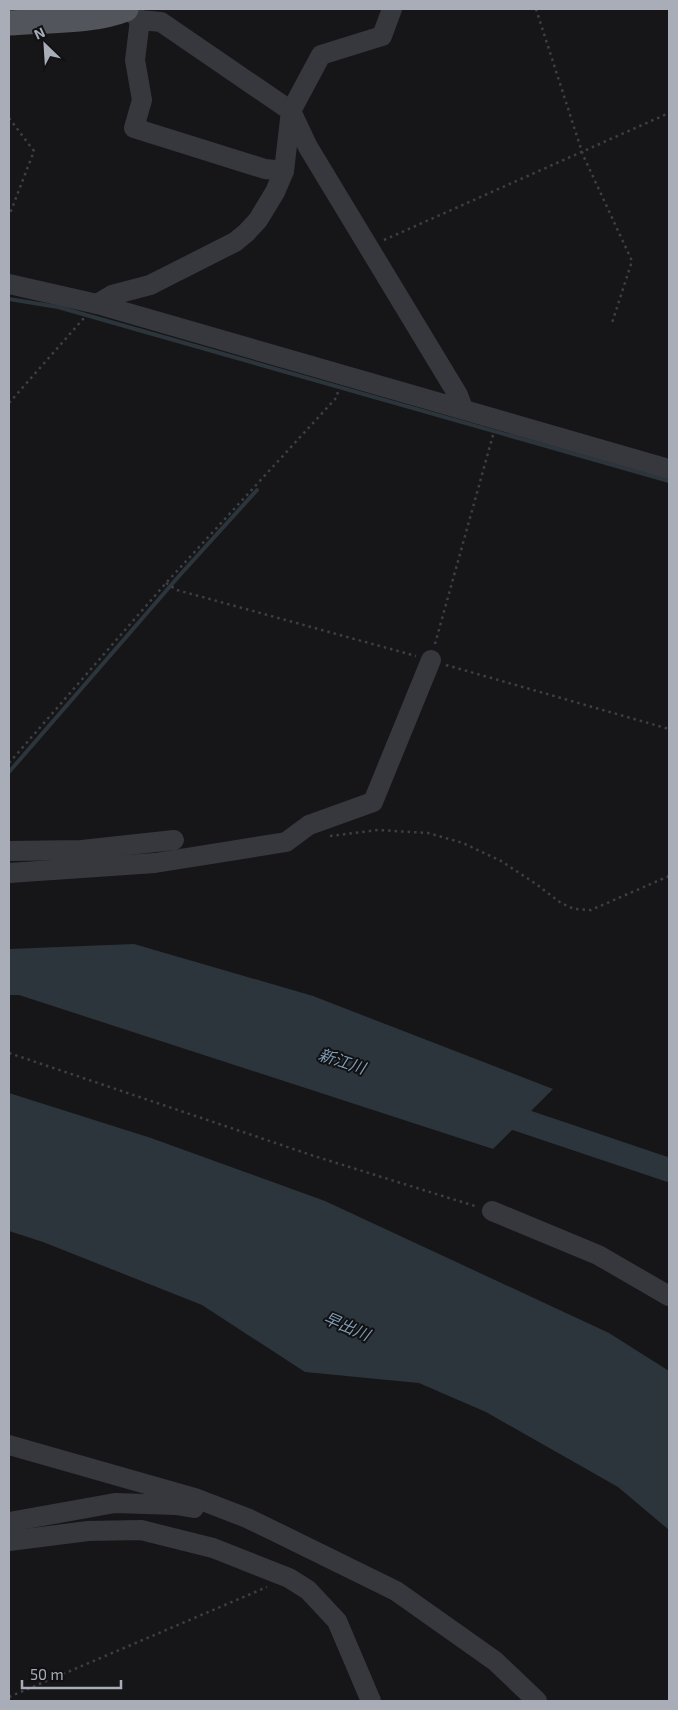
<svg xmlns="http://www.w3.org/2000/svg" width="678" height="1710" font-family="'Exo 2','Noto Sans JP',sans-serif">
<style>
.water{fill:#2c353c}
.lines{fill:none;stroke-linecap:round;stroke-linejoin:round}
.stream{stroke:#2c353c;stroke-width:4}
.river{stroke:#2c353c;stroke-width:24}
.path{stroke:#3d3f44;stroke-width:2.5;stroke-dasharray:2.5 4;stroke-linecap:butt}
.minor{stroke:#37383d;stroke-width:20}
.major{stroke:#53555c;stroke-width:25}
.labels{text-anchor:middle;stroke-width:4;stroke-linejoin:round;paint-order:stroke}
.water-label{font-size:16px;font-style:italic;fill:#7f9bb3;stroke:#111113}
</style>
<rect width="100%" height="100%" fill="#161618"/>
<g class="water">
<path d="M134,944L313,996L553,1089L493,1149L19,995H9V949Z"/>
<path d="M9,1093L151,1138L325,1201L609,1333L669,1371V1530L618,1487L486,1412L419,1383L305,1372L202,1305L43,1242L9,1231Z"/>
</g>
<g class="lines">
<g class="stream">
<path d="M9,299L58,307L669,481"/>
<path d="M9,772L179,576L257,490"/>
</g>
<path class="river" d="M491,1110L669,1170"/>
<g class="path">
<path d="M536,9L583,155L632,261L612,323"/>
<path d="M9,118L34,151L9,216"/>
<path d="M384,240L669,113"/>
<path d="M9,403L84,318"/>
<path d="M166,583L177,590L416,656"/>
<path d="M435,644L493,435"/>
<path d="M446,665L669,729"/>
<path d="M9,763L166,583L337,397L338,390"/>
<path d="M330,836L378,830L428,833L463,843L501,861L536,884L561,903L574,909L591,910L669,876"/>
<path d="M9,1053L314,1156L478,1207"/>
<path d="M9,1697L267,1587"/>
</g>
<g class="minor">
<path d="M128,9L140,20L161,22L291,111L308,147L458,395L463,408"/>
<path d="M140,20L135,60L142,100L134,128L265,169L284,171"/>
<path d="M9,284L97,304L669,469"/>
<path d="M97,304L112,295L150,285L235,242L246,233L258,220L275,192L284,171L291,111L321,55L382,36L392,9"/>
<path d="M9,851L82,850L174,840"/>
<path d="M9,873L155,863L286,842L309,825L373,802L431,660"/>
<path d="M492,1211L598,1255L669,1296"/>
<path d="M9,1445L195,1498L247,1518L278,1533L396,1591L495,1661L537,1701"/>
<path d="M9,1522L115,1503L176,1505L194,1508"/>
<path d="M9,1541L88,1531L141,1530L213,1548L289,1578L308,1590L337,1621L371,1701"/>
</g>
<path class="major" d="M9,23C47,20 90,23 126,9"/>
</g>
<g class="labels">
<g class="water-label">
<text transform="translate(342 1061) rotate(18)" y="6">新江川</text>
<text transform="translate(347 1326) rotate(23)" y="6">早出川</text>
</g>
</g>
<rect width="678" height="1710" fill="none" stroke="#a8adb8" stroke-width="20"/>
<g transform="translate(45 45) rotate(335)" stroke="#111113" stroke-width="4" paint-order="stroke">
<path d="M0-4L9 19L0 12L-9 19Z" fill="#a8adb8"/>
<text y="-8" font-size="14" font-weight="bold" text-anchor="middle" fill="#a8adb8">N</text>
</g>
<path d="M22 1680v8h99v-8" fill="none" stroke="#a8adb8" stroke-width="2.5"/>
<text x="30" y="1680" font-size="15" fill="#a8adb8" stroke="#111113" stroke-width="4" paint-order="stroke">50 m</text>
</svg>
